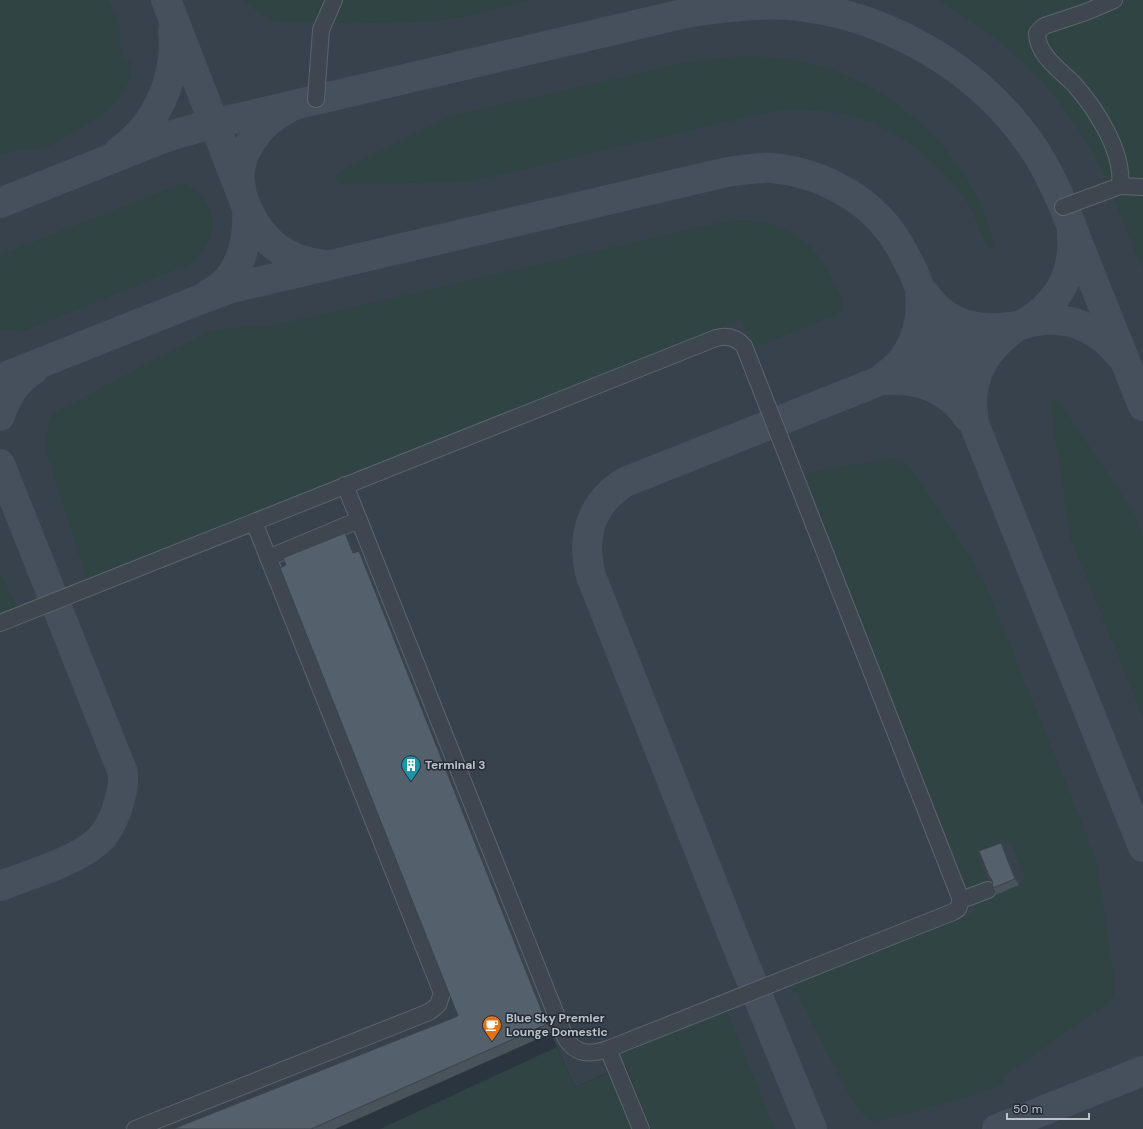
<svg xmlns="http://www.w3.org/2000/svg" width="1143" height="1129" font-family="'DM Sans',sans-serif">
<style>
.airport{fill:#38424d}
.green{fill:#2f4443}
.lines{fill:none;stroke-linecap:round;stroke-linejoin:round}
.taxiway{stroke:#46505c;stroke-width:30}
.minor-casing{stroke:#5c656e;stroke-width:18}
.minor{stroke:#3e4750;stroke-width:16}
.wall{fill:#48535c}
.shaded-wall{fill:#3b434b}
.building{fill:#54606b;stroke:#3b434b}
.labels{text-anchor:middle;stroke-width:3;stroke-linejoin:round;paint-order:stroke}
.poi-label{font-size:12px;font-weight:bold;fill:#bbc2ca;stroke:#232c36;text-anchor:start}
</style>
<rect width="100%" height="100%" fill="#2a3540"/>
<path class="airport" d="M0,0H1143V1129H730L625,1065L575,1087L551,1033L335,1129H0Z"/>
<g class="green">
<path d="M0,0H108L119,20L121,60L131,61L128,82L118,100L102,116L43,149H21L0,155Z"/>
<path d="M244,0H532L473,15L433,21L386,23L277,22L259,13Z"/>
<path d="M938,0H1143V271C1127,232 1113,191 1093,154C1055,84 1006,40 938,0Z"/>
<path d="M753,56C768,58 784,58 798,61C871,75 936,124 972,188C981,204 987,221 993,238L994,246L988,249C980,231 974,211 962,194C953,181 941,170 929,159C884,118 833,105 772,111L468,182L342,184L336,181L337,175L343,170L452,116L684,63L731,57Z"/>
<path d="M184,183C220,203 220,242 187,265L23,331L0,329V255Z"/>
<path d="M745,220C789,225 814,240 833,281C837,290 843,299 842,309L837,314L753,348L741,319L87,579L45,447L49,421L54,413L212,330L276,325L723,222Z"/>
<path d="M1055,400L1059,402L1133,511L1143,537V718L1070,536L1051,405V402Z"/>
<path d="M888,459H899L910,467L969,555L985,584L1092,848L1098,872L1115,987L1113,996L1107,1003L1003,1076L1006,1083L970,1096L879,1121L868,1119L854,1104L792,985L976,912L974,904L1027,882L1011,842L977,856L988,881L968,890L805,476L817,471Z"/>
<path d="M0,573L18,608L0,615Z"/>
<path d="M726,1010L775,1129H651L623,1059V1053L629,1048Z"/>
<path d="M557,1047L575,1087L610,1072L634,1129H380Z"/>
</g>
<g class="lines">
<g class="taxiway">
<path d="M166,0L247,208C262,243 287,261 325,265"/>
<path d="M119,151C157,126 178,75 173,31"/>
<path d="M241,188C233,157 260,122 287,109"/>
<path d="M0,203L166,137L204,126L691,12C723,7 756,3 788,5C885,13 980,68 1034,149C1055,181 1069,219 1083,256C1103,306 1123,356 1143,406"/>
<path d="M209,294C241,278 249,240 247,208"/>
<path d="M925,294C948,327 980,332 1018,326C986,347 968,376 973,415"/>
<path d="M1024,324C1058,304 1075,274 1072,235"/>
<path d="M885,376C911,360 924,324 920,294"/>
<path d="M0,379L199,300L232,288L727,172C742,170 757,167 772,168C817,172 863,195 890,231C899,243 906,257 913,271L1143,847"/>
<path d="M887,380C919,378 949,389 968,417"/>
<path d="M0,416C6,397 16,381 33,370"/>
<path d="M0,464L123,773C124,786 121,796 117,809C113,820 108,832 99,840C78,861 28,875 0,886"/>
<path d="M812,1129L734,938L591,576C581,538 590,504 625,482L1023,324C1061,313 1095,324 1120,355"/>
<path d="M997,1129L1143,1071"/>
</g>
<defs>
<g id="minor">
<path d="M1114,0L1086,12L1044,26L1037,33C1037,55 1060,70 1074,84C1096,109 1124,152 1120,186"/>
<path d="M316,99L321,30L334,0"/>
<path d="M1063,207L1120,186L1143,187"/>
<path d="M345,485L565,1037C575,1055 590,1055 608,1049L953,912L958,909L961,900L988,890"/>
<path d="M254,522L716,338C727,335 736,337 744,346L961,900"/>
<path d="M268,558L359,520"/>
<path d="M0,623L254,522L442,993L438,1005L429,1012L135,1129"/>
<path d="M608,1049L641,1129"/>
</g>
</defs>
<use href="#minor" class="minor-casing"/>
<use href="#minor" class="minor"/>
</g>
<g class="wall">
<path d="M351,542L355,552L364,559L553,1032L335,1129H173L458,1016Z"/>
<path d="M1001,843L1005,849L1019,885L998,894L993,888V882L989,876Z"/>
</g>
<g class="shaded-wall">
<path d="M345,533L351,542L359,561L353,553Z"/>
<path d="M359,551L364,559L553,1032L547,1024Z"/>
<path d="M1001,843L1005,849L1019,885L1015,879Z"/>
</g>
<g class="building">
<path d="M345,533L353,553L359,551L547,1024L311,1129H173L458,1016L280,568L286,565L283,558Z"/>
<path d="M1001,843L1015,879L993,888L992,880L989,876L979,851Z"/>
</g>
<defs>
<symbol id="building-pin" viewBox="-11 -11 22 30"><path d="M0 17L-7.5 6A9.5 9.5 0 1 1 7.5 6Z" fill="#0f9aa8" stroke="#232c36"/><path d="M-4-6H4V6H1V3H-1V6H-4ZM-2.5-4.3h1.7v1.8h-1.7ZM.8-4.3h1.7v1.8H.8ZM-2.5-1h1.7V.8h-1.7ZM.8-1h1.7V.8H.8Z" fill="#fff"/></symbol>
<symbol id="cafe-pin" viewBox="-11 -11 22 30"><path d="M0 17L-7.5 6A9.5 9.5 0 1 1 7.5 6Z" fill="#e8710a" stroke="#232c36"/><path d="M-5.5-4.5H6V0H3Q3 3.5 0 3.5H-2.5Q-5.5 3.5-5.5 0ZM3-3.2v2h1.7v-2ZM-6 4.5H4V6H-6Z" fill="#fff"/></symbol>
</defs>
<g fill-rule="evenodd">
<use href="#building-pin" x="400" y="754" width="22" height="30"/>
<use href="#cafe-pin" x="481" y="1014" width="22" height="30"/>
</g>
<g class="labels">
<g class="poi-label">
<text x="425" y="769">Terminal 3</text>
<text x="506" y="1022">Blue Sky Premier<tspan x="506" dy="14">Lounge Domestic</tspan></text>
</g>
</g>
<path d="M1007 1113v6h82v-6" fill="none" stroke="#bbc2ca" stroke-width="2"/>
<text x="1013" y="1113" font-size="12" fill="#bbc2ca" stroke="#232c36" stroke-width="3" paint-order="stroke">50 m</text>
</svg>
